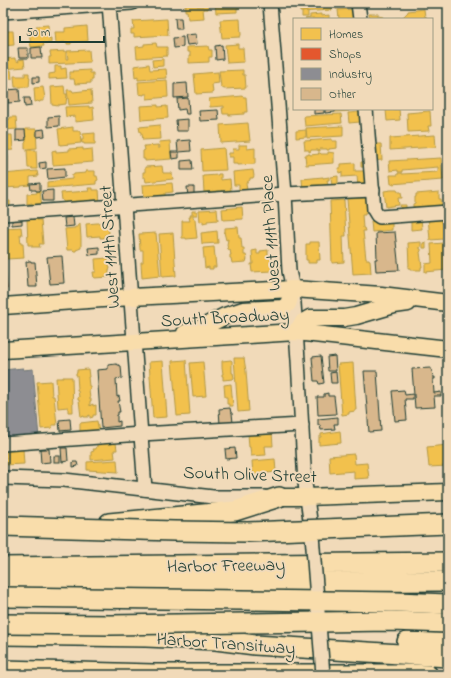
<svg xmlns="http://www.w3.org/2000/svg" width="451" height="678" font-family="'Indie Flower',sans-serif">
<style>
.homes{fill:#f2c14e;stroke:#b39946}
.shops{fill:#e4572e;stroke:#a94f30}
.industry{fill:#8d8d92;stroke:#6c7576}
.building{fill:#d8b78c;stroke:#1f3d34}
.lines{fill:none;stroke-linecap:round;stroke-linejoin:round}
.minor-casing{stroke:#1f3d34;stroke-width:16}
.major-casing{stroke:#1f3d34;stroke-width:19}
.highway-casing{stroke:#1f3d34;stroke-width:22}
.minor{stroke:#f1dab9;stroke-width:13}
.major{stroke:#f9ddab;stroke-width:16}
.highway{stroke:#f9ddab;stroke-width:19}
.minor-bridge-casing{stroke:#1f3d34;stroke-width:16;stroke-linecap:butt}
.highway-bridge-casing{stroke:#1f3d34;stroke-width:22;stroke-linecap:butt}
.minor-bridge{stroke:#f1dab9;stroke-width:13}
.highway-bridge{stroke:#f9ddab;stroke-width:19}
.labels{text-anchor:middle;stroke-width:4;stroke-linejoin:round;paint-order:stroke}
.street-label{font-size:18px;fill:#1f3d34;stroke:#f1dab9}
</style>
<rect width="100%" height="100%" fill="#f1dab9"/>
<filter id="ink" filterUnits="userSpaceOnUse"><feTurbulence type="fractalNoise" baseFrequency=".025" numOctaves="2"/><feDisplacementMap in="SourceGraphic" scale="8" xChannelSelector="R" yChannelSelector="G"/><feConvolveMatrix kernelMatrix="1 2 1 2 8 2 1 2 1" color-interpolation-filters="sRGB"/></filter>
<g filter="url(#ink)">
<g class="homes">
<path d="M187,3H197V6H203V3H208V9H203L204,18L188,19L187,11H185V6H187Z"/>
<path d="M215,3H239L240,8H237V12L216,13Z"/>
<path d="M299,3H332V10L300,12V9H298V5H299Z"/>
<path d="M335,3H346V8L336,9Z"/>
<path d="M394,3H403V5H395Z"/>
<path d="M355,9L356,19H339L338,10Z"/>
<path d="M424,9L425,17L426,16V19H385L402,18L408,12V11Z"/>
<path d="M308,11V17H302V12Z"/>
<path d="M321,14V16L329,15V19H305L310,18V15Z"/>
<path d="M369,14H378V16L383,17V19H370Z"/>
<path d="M167,19L168,35L134,37V34H131V29H134L133,21Z"/>
<path d="M240,19L241,35L240,37L222,38L220,20Z"/>
<path d="M48,25L49,39L51,38V43H43L44,46L31,47L29,31L37,30L36,26Z"/>
<path d="M87,26L88,41L71,42V44H67V42H66L56,43L55,32H65V28Z"/>
<path d="M3,30H6V31H13L14,45L3,46Z"/>
<path d="M156,43L157,47H167V56L137,58L136,47L144,46V44Z"/>
<path d="M238,44V48H243L244,62L227,63L225,45Z"/>
<path d="M208,46L209,50H212V57H209V62L189,63V56H190V52H187V47Z"/>
<path d="M89,50L90,62L49,64V57H51L50,52L66,51V59H68L67,51Z"/>
<path d="M15,58V60L19,62L18,60L24,59L25,67L3,69V59Z"/>
<path d="M163,59V66L153,67L152,60Z"/>
<path d="M149,64L150,70L166,69L167,78L138,80V77L135,78L134,66Z"/>
<path d="M55,66H61V69L66,68L67,78L49,79V74L55,73Z"/>
<path d="M3,70H11L12,79H3Z"/>
<path d="M90,70V73H93V80H91V83L75,84L74,79H70V72H74L73,71Z"/>
<path d="M243,70V75H245L246,88L224,89L221,87L219,71Z"/>
<path d="M218,72L219,83L212,84L213,93L196,94L194,74Z"/>
<path d="M25,73H29V77H30L29,87H15L14,76H25Z"/>
<path d="M167,80L168,97L147,99V94H144V95L139,94L138,82Z"/>
<path d="M64,86L65,94H67L66,104L58,105V106L52,105L51,87Z"/>
<path d="M43,87L45,98H44V101H40V102H39L38,101L35,102L34,88Z"/>
<path d="M67,90H72L73,92L91,90L92,103L69,105Z"/>
<path d="M6,96L7,106H3V97Z"/>
<path d="M243,96V97H246L247,112H244V114L229,115V114H223L222,108H224V106L210,107L209,99Z"/>
<path d="M158,105V107L167,106L168,118L141,120L140,106Z"/>
<path d="M89,106V108L93,107L94,120L75,122V116L66,117L65,107Z"/>
<path d="M335,109H349V111L335,112Z"/>
<path d="M399,109L400,120L387,121L386,110Z"/>
<path d="M430,111L431,126H428L429,131L408,132L407,113Z"/>
<path d="M359,112L360,122L349,123L348,113Z"/>
<path d="M341,114L342,123L305,126L304,116Z"/>
<path d="M10,117H16L17,129L5,130V120L10,119Z"/>
<path d="M248,123L250,141L221,143L220,125Z"/>
<path d="M160,125L161,139L143,140L142,134L141,135V132H140L139,127Z"/>
<path d="M343,126V136L307,138L306,128Z"/>
<path d="M73,127V131H80L81,143L60,145L58,129Z"/>
<path d="M25,129H36L37,148L25,149V143L26,142Z"/>
<path d="M306,130V137L296,138V131Z"/>
<path d="M95,133V144H84V143H82L81,139H83V134Z"/>
<path d="M3,135H12L13,150L3,151Z"/>
<path d="M435,135L436,147L390,150V138Z"/>
<path d="M332,139V141H337V148L329,149V150H327V149H320V151H318V150H311V151L309,152V150H305L304,141Z"/>
<path d="M170,141L171,159L145,161V159H143V151L145,150L144,146L158,145V148H160L159,142Z"/>
<path d="M371,144H381L382,160L372,161Z"/>
<path d="M239,145H247V149L255,148V164L238,165V164H233V157H229V153H233V149H239Z"/>
<path d="M83,148V150L92,149L93,162L53,165L52,151L56,150V152L69,151V149Z"/>
<path d="M224,148L226,170L202,171L201,150Z"/>
<path d="M27,150H36L37,169H32V168H28Z"/>
<path d="M328,152L334,153V163L306,165L305,155H308V154H310V155L319,154L318,153H320L321,154H328Z"/>
<rect x="3" y="156" width="5" height="15"/>
<path d="M441,158L443,180L391,184L390,175H398V173H402V174L438,172V167L402,170V172H398V170L390,171L389,161Z"/>
<path d="M361,162H366L367,167H361Z"/>
<path d="M355,163V171H367L368,187H358L357,176L342,177V172L339,173L338,168H341V164Z"/>
<path d="M162,166L163,173H172L173,179L146,182L145,177H143V172H145V167Z"/>
<path d="M253,170L254,176L253,178H250V180L246,183L247,190H239V185H234L233,172Z"/>
<path d="M37,171L38,176L30,177V185L21,186V187L3,188V174Z"/>
<path d="M86,171H95V176H97L98,180L96,181V184L47,188V182L72,179V175H74V174L86,173Z"/>
<path d="M218,174H221V180L230,179L231,190L204,192L203,176L218,175Z"/>
<path d="M338,176V185L332,186L331,177Z"/>
<path d="M323,177V178L329,177V180H327L328,185H324V188L303,190L302,179Z"/>
<path d="M172,183L173,192L165,193V197L144,198L143,185Z"/>
<path d="M88,188H93V190H99L100,203L64,206L63,200H62L61,193L89,191Z"/>
<path d="M391,190H397L398,192H401L402,198H398L399,205L386,207L384,191Z"/>
<path d="M37,191H40L42,208L32,209V203L27,204V194L37,193Z"/>
<path d="M439,192V199H441L442,206L413,207V204L415,203V197H416V194Z"/>
<path d="M3,196H6V201H10V206H7V210H3Z"/>
<path d="M368,198L369,212H365V215H362L363,228H364L365,231H363L366,259H369V260H370L371,273L353,274L347,199Z"/>
<path d="M344,200L346,236H343L344,262L332,263L330,201Z"/>
<path d="M400,205H406V209H401Z"/>
<path d="M242,207L243,219L223,220L222,209Z"/>
<path d="M217,209L218,220L207,221V223L203,224V221L200,222L199,210Z"/>
<path d="M192,211H197V215H193V217L195,220L197,238L186,239V238H182V221H190L189,217H191L190,215H192Z"/>
<path d="M442,216V223H444V225H445L446,234H444V239L430,240L428,217Z"/>
<path d="M37,218V220H41L43,244H39L40,247H32V245H28L27,219Z"/>
<path d="M421,218L422,229L411,230V219Z"/>
<path d="M392,219V230L372,232L371,221Z"/>
<path d="M108,222L109,234L105,235L104,238H100V236L87,237L86,224Z"/>
<path d="M80,224L81,238V248L76,250V251H74L73,250H67L65,229L75,228V227H78V225Z"/>
<path d="M21,227L22,235H20L21,244H23L24,258L7,259L5,228Z"/>
<path d="M238,227L239,237V238H241L242,248H244V255H246L247,259L246,262L233,263H232L231,258H230V255H231L230,250L228,249L227,245L228,239L226,240L224,232H225V228Z"/>
<path d="M217,231L218,243L202,244L201,233Z"/>
<path d="M156,233L160,276L142,278L141,263V262H143V250H140V249L139,234Z"/>
<path d="M173,233L176,276L162,277L159,234Z"/>
<path d="M310,242H319L320,260H317V263H308V260H306V244H310Z"/>
<path d="M421,242V247H420V249H421V251L420,252L422,267H421V270H410V268H408V266H409L408,243Z"/>
<path d="M426,242V248H423V243Z"/>
<path d="M444,243V249L447,252L448,261H446L447,270L425,272V264L432,263L431,244Z"/>
<path d="M214,247L216,267H213V269H209V267L205,268L203,248Z"/>
<path d="M257,250V254H260V251L268,250V257H271L272,271L252,272L251,264H253L252,251Z"/>
<path d="M108,258L110,269H109V277L94,278L93,272H96L95,259Z"/>
<path d="M234,358H244L245,365L246,371L249,411L238,412Z"/>
<path d="M186,360L190,415L177,416L172,361Z"/>
<path d="M231,360L232,361V373H233L234,378L233,379L223,380V376H222V374H223L222,367V361Z"/>
<path d="M163,361L167,417L153,418L149,362Z"/>
<path d="M203,362L206,396L193,397L190,363Z"/>
<path d="M353,363L356,410H354L355,411L349,412V414L342,415L338,364Z"/>
<path d="M88,369L89,377H88L89,386H90V389H89L90,399H91V401H90V406L91,405L93,404V406L96,405V415H93V417L90,418V415L88,416V417H84V416L81,417L79,400H78V397H79L78,391H77V389H78L77,375H76V373H77V370Z"/>
<path d="M63,377H72L73,412H68V407L58,408L56,378H63Z"/>
<path d="M51,381L52,396H54L57,425H52V428L41,429L37,382Z"/>
<path d="M231,384L233,406H229V404H227V397H225L224,385Z"/>
<path d="M97,421L99,432L80,433V423Z"/>
<path d="M340,431L341,443L319,445V437H321V434Z"/>
<path d="M272,432L273,446H265L266,455L251,456L250,447H249L248,434Z"/>
<path d="M116,443L117,450H114L115,458L91,460V452L94,451L93,449H96V447H97V444Z"/>
<path d="M448,445V466L429,467L427,447Z"/>
<path d="M23,449L24,464L4,465V459H6V457H4V455L6,454V451Z"/>
<path d="M354,454L355,464L367,463L369,478L354,479V471L330,473L329,456Z"/>
<path d="M275,459L276,472L267,473L268,474L253,475L252,461Z"/>
<path d="M117,460L118,472L87,470V462Z"/>
</g>
<path class="shops" d="M3,256H4L7,289H3Z"/>
<path class="industry" d="M23,368V370L33,369L39,438L3,441V436L7,435L4,392L3,393V370Z"/>
<g class="building">
<path d="M175,18H181L182,29H176Z"/>
<path d="M196,34L197,44L187,45L185,35Z"/>
<path d="M183,37V47L174,48L173,38Z"/>
<path d="M222,45L223,59L216,60L215,46Z"/>
<path d="M41,47L42,58H31V48Z"/>
<path d="M18,48H28V58H19Z"/>
<path d="M33,77H39V82L33,83Z"/>
<path d="M187,83L188,97L174,98V84Z"/>
<path d="M19,89L20,102L8,103L7,90Z"/>
<path d="M24,98H30L31,106L25,107Z"/>
<path d="M188,98L189,114H186L185,109L178,110L177,99Z"/>
<path d="M314,109H324V113L314,114Z"/>
<path d="M325,109H335V112L325,113Z"/>
<path d="M218,110L219,120L200,121L199,111Z"/>
<path d="M59,116V126L48,127V117Z"/>
<path d="M188,119V131H177L176,120Z"/>
<path d="M44,129L45,136L37,137V130Z"/>
<path d="M16,130H25L26,140L16,141Z"/>
<path d="M190,140L191,151L179,152V158L172,159L171,152H178L177,141Z"/>
<path d="M192,160L193,170H181V161Z"/>
<path d="M46,162V168L40,169L39,163Z"/>
<path d="M65,168V177L48,179L47,169Z"/>
<path d="M40,183V191H36V190H31L30,184Z"/>
<path d="M187,187H194V197H188Z"/>
<path d="M53,190V201H43L42,191Z"/>
<path d="M73,217L74,226L65,227L64,218Z"/>
<path d="M22,219V224L12,225V220Z"/>
<path d="M395,232L399,270L376,271L375,259H377L376,233Z"/>
<path d="M99,247V254L89,255L88,248Z"/>
<path d="M62,256L64,283L50,284L47,257Z"/>
<path d="M28,261H31V262H35L37,287H28L26,262H28Z"/>
<path d="M321,356L324,383L319,384L318,381H314L312,357Z"/>
<path d="M335,356L336,371H328L327,357Z"/>
<path d="M116,364L121,366L122,378L116,379L117,397L119,396L120,401H118L120,412H118V415H117V422L120,421V426L101,428L97,370L108,369V365Z"/>
<path d="M431,368V370H432L433,377H435V379H433L434,393L441,392V396H434L435,407L415,408L412,369Z"/>
<path d="M364,371H377L381,431L369,432Z"/>
<path d="M336,372L337,383H331L330,373Z"/>
<path d="M404,390L405,395L413,394V399H405L407,420L395,421L392,391Z"/>
<path d="M328,393V396H334L336,414L318,415L317,397H324V394Z"/>
<path d="M230,408L231,413H232L233,423L220,425L219,409Z"/>
<path d="M338,417V424H334L335,429L321,430L320,425H318V419Z"/>
<path d="M70,419L71,430L60,431L59,420Z"/>
<path d="M61,448H67L68,461L62,462Z"/>
<path d="M235,448L236,458L226,459L225,449Z"/>
<path d="M40,449H49L50,462L41,463Z"/>
<rect x="54" y="456" width="6" height="6"/>
<path d="M73,462H77L78,466L73,467Z"/>
</g>
<g class="lines">
<defs>
<g id="minor">
<path d="M109,3L145,489"/>
<path d="M270,3L285,194L289,271L293,289L298,360L305,483L312,535"/>
<path d="M358,3L360,19"/>
<path d="M3,12L132,3"/>
<path d="M366,109L374,210L377,215L380,217L448,212"/>
<path d="M3,214L285,194L373,190"/>
<path d="M3,444L141,434L302,425"/>
<path d="M3,478L64,480L213,497H265"/>
</g>
<g id="major">
<path d="M3,306L131,297L293,289L381,295L448,303"/>
<path d="M296,332L303,322L310,318H344L356,316L394,305L408,303"/>
<path d="M185,333L199,329L225,316L243,310L283,308L288,304L293,289"/>
<path d="M3,350L296,332L448,349"/>
<path d="M279,497H306L448,492"/>
</g>
<g id="highway">
<path d="M109,523L235,511L279,497"/>
<path d="M3,567L448,562"/>
<path d="M3,584L448,581"/>
<path d="M3,635L146,637L216,640L255,645L448,657"/>
<path d="M407,642L448,643"/>
<path d="M3,670L153,674H412L428,675"/>
</g>
</defs>
<use href="#minor" class="minor-casing"/>
<use href="#major" class="major-casing"/>
<use href="#highway" class="highway-casing"/>
<use href="#minor" class="minor"/>
<use href="#major" class="major"/>
<use href="#highway" class="highway"/>
<defs>
<path id="minor-bridge" d="M312,535L323,675"/>
<g id="highway-bridge">
<path d="M3,526L174,531L248,532L448,524"/>
<path d="M3,597L397,602L447,604"/>
<path d="M3,624L111,625L391,621L448,623"/>
</g>
</defs>
<use href="#minor-bridge" class="minor-bridge-casing"/>
<use href="#highway-bridge" class="highway-bridge-casing"/>
<use href="#minor-bridge" class="minor-bridge"/>
<use href="#highway-bridge" class="highway-bridge"/>
</g>
</g>
<g class="labels">
<g class="street-label">
<text transform="translate(270 233) rotate(-94)" y="6">West 111th Place</text>
<text transform="translate(109 247) rotate(-94)" y="6">West 111th Street</text>
<text transform="translate(225 317) rotate(-3)" y="6">South Broadway</text>
<text transform="translate(250 474) rotate(2)" y="6">South Olive Street</text>
<text transform="translate(226 565) rotate(-1)" y="6">Harbor Freeway</text>
<text transform="translate(226 643) rotate(4)" y="6">Harbor Transitway</text>
</g>
</g>
<rect width="451" height="678" fill="none" stroke="#f1dab9" stroke-width="16"/>
<rect x="8" y="8" width="435" height="662" fill="none" stroke="#1f3d34" stroke-width="1.5" filter="url(#ink)"/>
<rect x="293" y="18" width="140" height="92" fill="#f1dab9" stroke="#9d9b84"/>
<rect x="301" y="28" width="20" height="12" fill="#f2c14e" stroke="#9d9b84"/>
<text x="329" y="38" font-size="12" fill="#1f3d34">Homes</text>
<rect x="301" y="48" width="20" height="12" fill="#e4572e" stroke="#9d9b84"/>
<text x="329" y="58" font-size="12" fill="#1f3d34">Shops</text>
<rect x="301" y="68" width="20" height="12" fill="#8d8d92" stroke="#9d9b84"/>
<text x="329" y="78" font-size="12" fill="#1f3d34">Industry</text>
<rect x="301" y="88" width="20" height="12" fill="#d8b78c" stroke="#9d9b84"/>
<text x="329" y="98" font-size="12" fill="#1f3d34">Other</text>
<path d="M20 36v6h84v-6" fill="none" stroke="#1f3d34" stroke-width="2"/>
<text x="26" y="36" font-size="12" fill="#1f3d34" stroke="#f1dab9" stroke-width="3" paint-order="stroke">50 m</text>
</svg>
